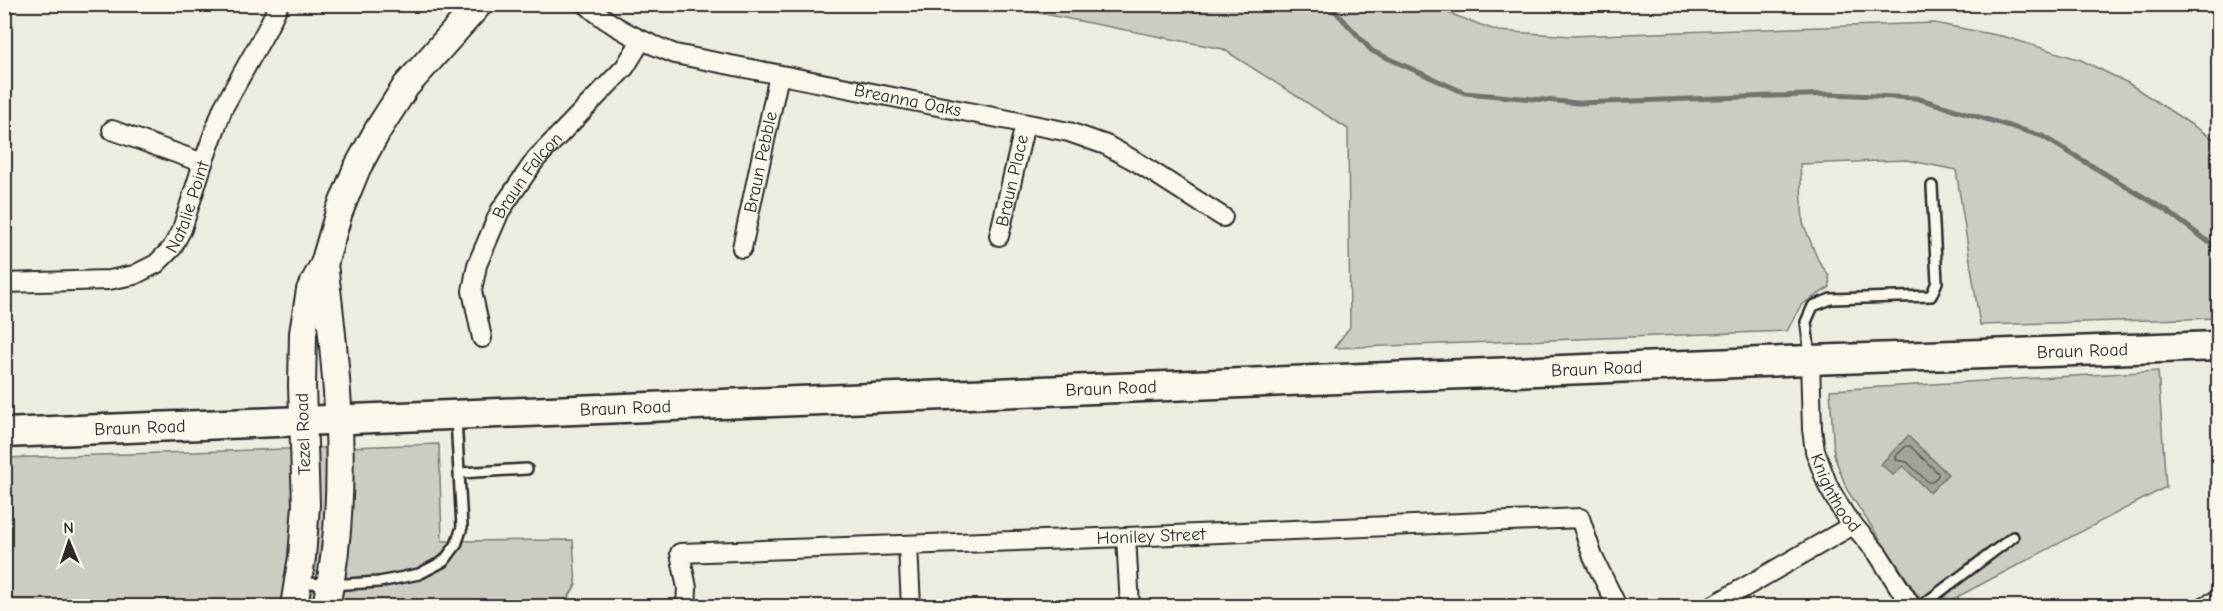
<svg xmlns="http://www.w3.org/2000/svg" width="2223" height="611" font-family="'Comic Neue',sans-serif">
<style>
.green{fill:#cecbc2;stroke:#7c7b76;stroke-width:1.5}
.water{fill:#a4a29a;stroke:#74726e;stroke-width:1.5}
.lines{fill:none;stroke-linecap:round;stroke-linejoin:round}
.shore{stroke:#5b5b57;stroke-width:1.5}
.stream{stroke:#74726e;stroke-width:5}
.service-casing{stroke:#2b2b2b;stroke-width:14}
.minor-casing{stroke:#2b2b2b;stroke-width:22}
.secondary-casing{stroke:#2b2b2b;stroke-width:30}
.primary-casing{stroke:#2b2b2b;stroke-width:33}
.service{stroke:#fbf7ec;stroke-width:9}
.minor{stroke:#fbf7ec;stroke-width:18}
.secondary{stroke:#fbf7ec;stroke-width:26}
.primary{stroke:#fbf7ec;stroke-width:28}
.labels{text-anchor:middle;stroke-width:4.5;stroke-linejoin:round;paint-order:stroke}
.street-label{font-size:18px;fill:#2b2b2b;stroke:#fbf7ec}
</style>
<rect width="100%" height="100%" fill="#eeebe0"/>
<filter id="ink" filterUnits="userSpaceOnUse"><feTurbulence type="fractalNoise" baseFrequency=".0167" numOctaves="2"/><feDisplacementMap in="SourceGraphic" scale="12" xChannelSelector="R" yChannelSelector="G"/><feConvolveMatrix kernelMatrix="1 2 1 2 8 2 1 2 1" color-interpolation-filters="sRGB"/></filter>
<g filter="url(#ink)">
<g class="green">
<path d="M1423,4L1498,31L1571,36L1934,23L2006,37L2081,60L2128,83L2218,142V318L1980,325L1956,170L1907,160L1800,164L1803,223L1818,260L1829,276L1830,287L1801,305L1787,331L1334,348L1350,327L1348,129L1223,49L998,5Z"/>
<path d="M2158,371L2166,487L1940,606H1925L1847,490L1834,455L1830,390Z"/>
<path d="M439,444L442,541L573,540L576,585L563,606H5L4,458Z"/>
</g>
<path class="water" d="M1908,436L1948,474L1930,493L1903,466L1893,475L1881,464Z"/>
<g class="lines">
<path class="shore" d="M1906,446H1910L1938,473V476L1932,482H1928L1907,462L1896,460V456Z"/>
<path class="stream" d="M1322,4L1336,12L1372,51L1465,93L1578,103L1832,94L1916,98L2042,136L2167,211L2218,249"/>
<defs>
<g id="service">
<path d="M1810,357L1806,322L1813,306L1831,299L1931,296L1937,282L1932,186"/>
<path d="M460,473L527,469"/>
<path d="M301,582L330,585L379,582L419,574L444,561L456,545L462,527L456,418"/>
<path d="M1921,606L2013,537"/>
</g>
<g id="minor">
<path id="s1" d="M586,4C612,28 642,41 675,54L1069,132L1106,145L1137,162L1223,217"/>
<path d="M112,130L203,163"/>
<path id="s2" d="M999,236L1025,124"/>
<path id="s3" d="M742,248L779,75"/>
<path id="s4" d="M4,283L109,280L134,275L156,264L172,248L182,229L203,163L223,108L266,31L279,4"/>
<path id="s5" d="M482,338L472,291L477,265L500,211L536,159L625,67L641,41"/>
<path id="s6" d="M1810,360L1812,429L1815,451L1828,486L1844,514L1878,554L1911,606"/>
<path d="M1126,537L1130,606"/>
<path d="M908,546L911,606"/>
<path id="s7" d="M686,606L687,588L680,553L1126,537L1580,518L1593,557L1617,606"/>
<path d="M1712,606L1853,525"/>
<path d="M2205,606L2218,600"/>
</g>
<g id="secondary">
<path d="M324,264C338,377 350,494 326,606"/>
<path d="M294,606L302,557L306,505L302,386L303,333L310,290L324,264L339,212L357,168L379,128L406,86L479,4"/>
</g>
<g id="primary">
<path id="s8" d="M4,433L1810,360L2218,346"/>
</g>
</defs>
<use href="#service" class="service-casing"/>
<use href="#minor" class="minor-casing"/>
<use href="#secondary" class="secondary-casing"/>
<use href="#primary" class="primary-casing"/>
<use href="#service" class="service"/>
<use href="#minor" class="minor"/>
<use href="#secondary" class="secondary"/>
<use href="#primary" class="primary"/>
</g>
</g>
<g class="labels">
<g class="street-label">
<text dy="6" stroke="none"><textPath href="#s1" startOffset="340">Breanna Oaks</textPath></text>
<text dy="6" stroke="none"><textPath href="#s3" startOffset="88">Braun Pebble</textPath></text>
<text dy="6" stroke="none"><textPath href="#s5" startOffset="178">Braun Falcon</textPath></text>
<text dy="6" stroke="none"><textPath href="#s2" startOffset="57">Braun Place</textPath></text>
<text dy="6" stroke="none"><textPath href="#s4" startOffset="222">Natalie Point</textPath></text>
<text dy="6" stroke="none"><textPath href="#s8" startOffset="2080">Braun Road</textPath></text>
<text dy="6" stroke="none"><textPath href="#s8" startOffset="1594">Braun Road</textPath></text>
<text dy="6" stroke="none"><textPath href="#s8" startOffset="1108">Braun Road</textPath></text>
<text dy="6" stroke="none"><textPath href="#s8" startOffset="622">Braun Road</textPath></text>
<text dy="6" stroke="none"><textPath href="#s8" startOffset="136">Braun Road</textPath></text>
<text transform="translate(303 434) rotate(-92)" y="6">Tezel Road</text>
<text dy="6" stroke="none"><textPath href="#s6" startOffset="138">Knighthood</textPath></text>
<text dy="6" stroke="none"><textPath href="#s7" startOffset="525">Honiley Street</textPath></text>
</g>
</g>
<rect width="2223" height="611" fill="none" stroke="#fbf7ec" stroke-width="24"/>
<rect x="12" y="12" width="2199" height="587" fill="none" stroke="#2b2b2b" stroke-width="2" filter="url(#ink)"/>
<g transform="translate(69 542) rotate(358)" stroke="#fbf7ec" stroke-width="4.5" paint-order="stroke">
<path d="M0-4.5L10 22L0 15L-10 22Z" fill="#2b2b2b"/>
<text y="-9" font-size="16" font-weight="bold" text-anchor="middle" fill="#2b2b2b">N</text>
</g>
</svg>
